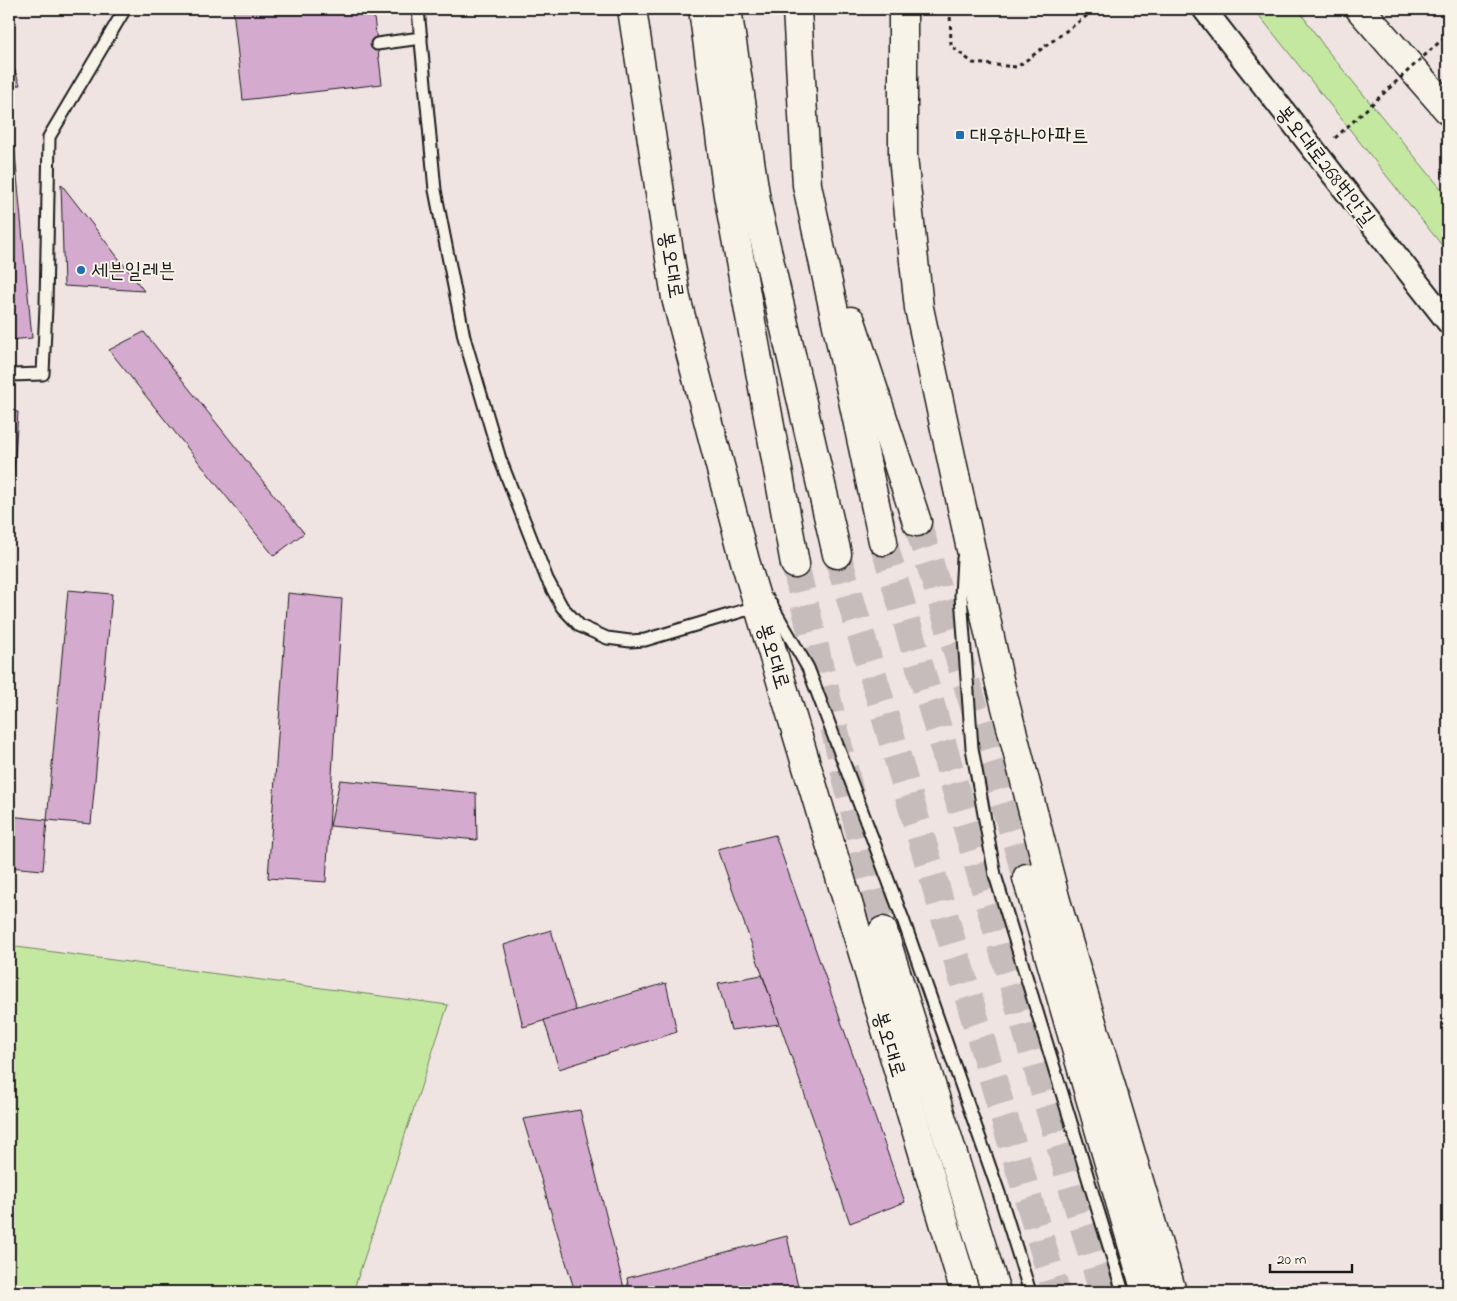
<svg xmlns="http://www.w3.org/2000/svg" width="1457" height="1301" font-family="'Indie Flower','Poor Story',sans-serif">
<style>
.green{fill:#c5e8a1;stroke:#70825e}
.building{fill:#d5aacf;stroke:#1c1c1c}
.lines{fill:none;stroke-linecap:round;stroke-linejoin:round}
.trunk-tunnel{stroke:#c6bcbb;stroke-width:28;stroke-dasharray:28 14;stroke-linecap:butt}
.service-casing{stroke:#1c1c1c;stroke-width:15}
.minor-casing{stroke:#1c1c1c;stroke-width:26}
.primary-casing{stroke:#1c1c1c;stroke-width:31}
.trunk-casing{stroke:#1c1c1c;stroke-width:31}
.motorway-casing{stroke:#1c1c1c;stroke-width:31}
.path{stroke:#1c1c1c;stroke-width:3;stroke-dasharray:4 4;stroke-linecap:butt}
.service{stroke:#f7f3e8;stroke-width:11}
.minor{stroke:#f7f3e8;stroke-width:22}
.primary{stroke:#f7f3e8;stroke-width:28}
.trunk{stroke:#f7f3e8;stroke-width:28}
.motorway{stroke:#f7f3e8;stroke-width:28}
.path-bridge{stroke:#1c1c1c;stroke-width:3;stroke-dasharray:4 4;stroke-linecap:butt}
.poi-dot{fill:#1f6fb2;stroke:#f7f3e8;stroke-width:2}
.labels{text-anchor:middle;stroke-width:4;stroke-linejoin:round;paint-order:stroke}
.poi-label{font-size:21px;fill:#1c1c1c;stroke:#f7f3e8;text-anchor:start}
.street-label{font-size:21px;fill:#1c1c1c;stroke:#f7f3e8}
</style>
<rect width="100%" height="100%" fill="#f0e4e3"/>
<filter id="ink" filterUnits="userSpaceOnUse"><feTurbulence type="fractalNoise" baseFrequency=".02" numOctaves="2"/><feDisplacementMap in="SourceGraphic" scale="10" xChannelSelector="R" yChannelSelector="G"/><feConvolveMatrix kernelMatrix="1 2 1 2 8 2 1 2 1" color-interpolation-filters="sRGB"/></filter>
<g filter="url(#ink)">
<g class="green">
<path d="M1254,9H1298L1326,49L1448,197V253Z"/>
<path d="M9,946L448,1005L353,1292H9Z"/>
</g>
<g class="building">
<path d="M233,9H373L382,84L243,100Z"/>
<path d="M9,54L20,85L9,86Z"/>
<path d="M13,132L32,338L9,340V133Z"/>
<path d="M61,184L144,291L64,286Z"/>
<path d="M144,332L304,533L274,556L109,350Z"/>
<path d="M9,411L18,412L9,546Z"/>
<path d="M68,590L112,594L91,824L47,820Z"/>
<path d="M288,593L342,599L326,882L268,878Z"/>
<path d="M340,780L476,793L477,840L330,826Z"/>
<path d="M9,816L47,820L43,870L9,867Z"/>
<path d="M775,835L905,1202L850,1223L718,849Z"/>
<path d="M551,930L576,1011L523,1027L504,945Z"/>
<path d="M762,975L780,1024L731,1030L718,983Z"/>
<path d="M666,983L677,1032L559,1069L544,1020Z"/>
<path d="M580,1110L625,1292H575L523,1119Z"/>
<path d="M787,1236L799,1292H629L627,1278Z"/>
</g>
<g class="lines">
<g class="trunk-tunnel">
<path d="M917,522L1027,878"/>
<path d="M883,541L1103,1292"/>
<path d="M837,554L1056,1292"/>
<path d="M795,564L883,931"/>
</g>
<defs>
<g id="service">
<path d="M418,9L435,190L464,337L500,459L547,579L562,607L580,626L607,638L630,641L645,640L759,606"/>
<path d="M377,44L421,38"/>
<path d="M9,375L43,374L46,306L49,137L125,9"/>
<path d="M963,558L961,596L972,748L995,875L1123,1292"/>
<path d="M768,599L808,668L904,922L999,1193L1030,1292"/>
</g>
<path id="minor" d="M1204,9L1448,322"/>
<g id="primary">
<path d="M632,9L676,298L745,561L965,1292"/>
<path d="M903,9V157L919,308L1000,684L1056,901L1172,1292"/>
</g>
<g id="trunk">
<path d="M703,9L728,195L795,564"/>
<path d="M727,9L757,207L837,554"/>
<path d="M797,9L807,185L883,541"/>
<path d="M851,321L917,522"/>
<path d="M1027,878L1146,1292"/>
<path d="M883,931L996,1292"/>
</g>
<path id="motorway" d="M1360,9L1448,110"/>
</defs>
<use href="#service" class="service-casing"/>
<use href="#minor" class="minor-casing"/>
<use href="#primary" class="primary-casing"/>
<use href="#trunk" class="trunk-casing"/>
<use href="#motorway" class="motorway-casing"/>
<g class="path">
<path d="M950,9L951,46L973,63L1017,67L1096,9"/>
<path d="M1335,138L1359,116"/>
</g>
<use href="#service" class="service"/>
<use href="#minor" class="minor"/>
<use href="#primary" class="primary"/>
<use href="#trunk" class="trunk"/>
<use href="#motorway" class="motorway"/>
<path class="path-bridge" d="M1359,116L1448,34"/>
</g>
</g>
<g class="poi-dot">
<rect x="955" y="130" width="10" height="10" rx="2.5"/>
<circle cx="81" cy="270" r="5"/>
</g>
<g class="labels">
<g class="poi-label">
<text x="970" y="142">대우하나아파트</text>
<text x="91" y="277">세븐일레븐</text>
</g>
<g class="street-label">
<text transform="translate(1326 165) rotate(52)" y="7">봉오대로268번안길</text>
<text transform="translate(672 265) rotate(81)" y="7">봉오대로</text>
<text transform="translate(774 656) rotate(73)" y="7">봉오대로</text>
<text transform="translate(890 1044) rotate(73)" y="7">봉오대로</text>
</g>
</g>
<rect width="1457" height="1301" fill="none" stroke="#f7f3e8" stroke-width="30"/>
<rect x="15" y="15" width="1427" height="1271" fill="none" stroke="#1c1c1c" stroke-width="2" filter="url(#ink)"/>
<path d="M1270 1264v8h82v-8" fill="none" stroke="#1c1c1c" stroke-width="2.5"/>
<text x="1277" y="1264" font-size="15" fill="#1c1c1c" stroke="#f7f3e8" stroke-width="4" paint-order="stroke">20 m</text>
</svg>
